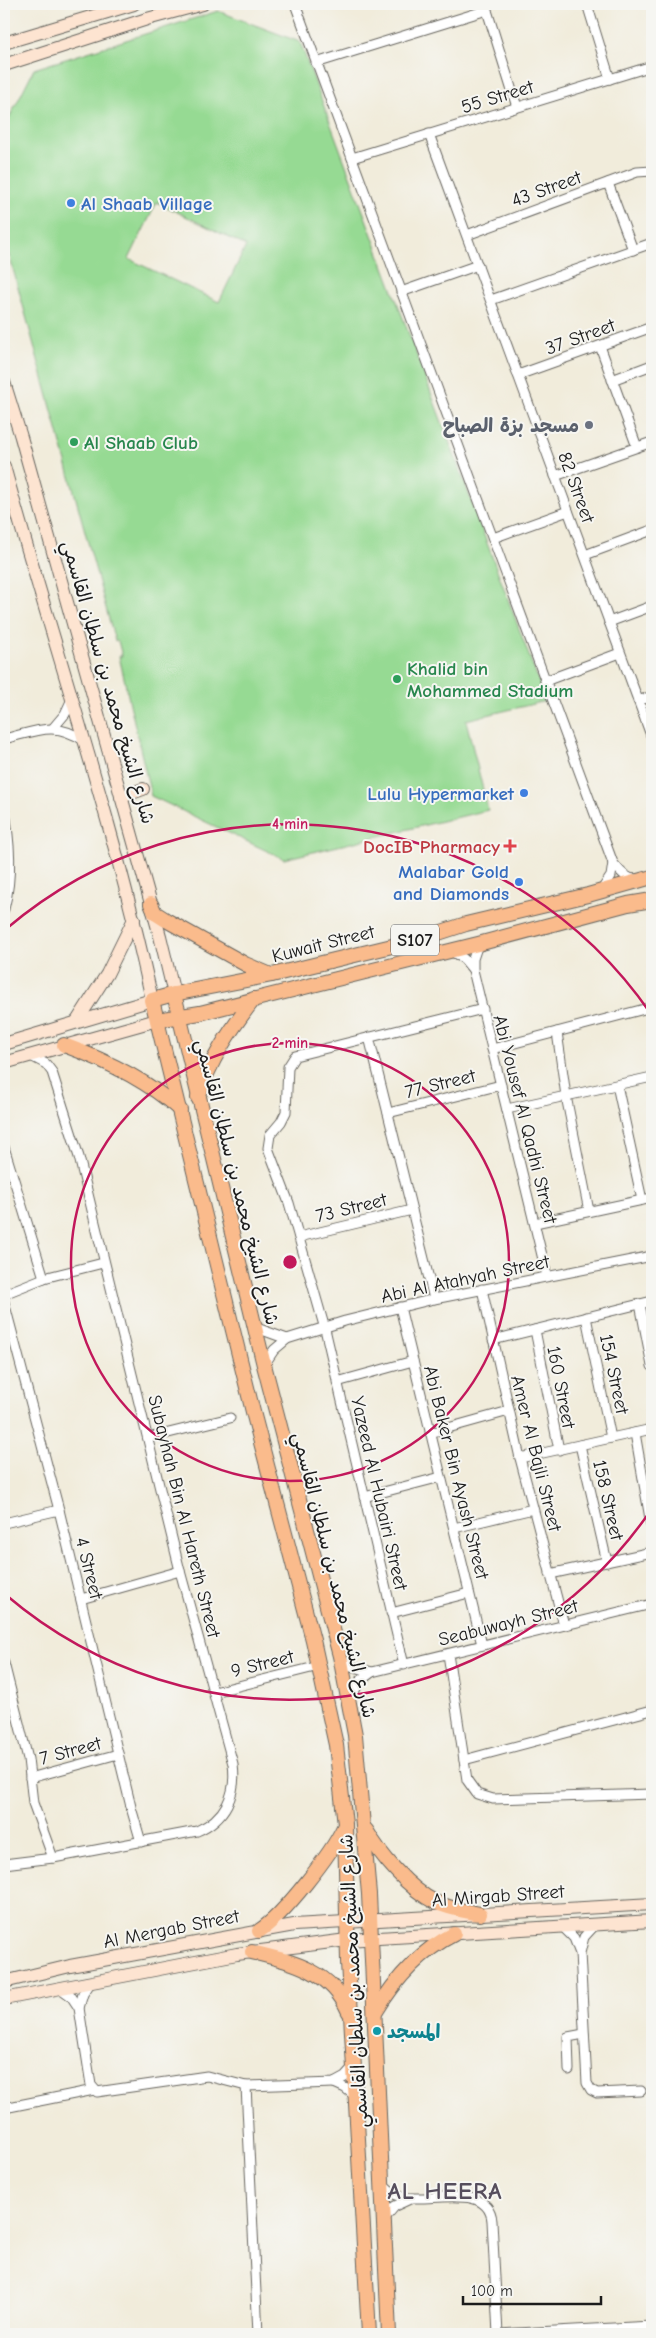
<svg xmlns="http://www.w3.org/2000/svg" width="656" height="2338" font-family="'Comic Neue','Playpen Sans Arabic',sans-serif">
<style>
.green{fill:#96da93;stroke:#597b58;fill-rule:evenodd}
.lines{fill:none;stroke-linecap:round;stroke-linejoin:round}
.minor-casing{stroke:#67655f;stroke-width:11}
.secondary-casing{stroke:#67655f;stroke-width:14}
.primary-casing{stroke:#67655f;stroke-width:16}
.minor{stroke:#fff;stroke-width:9}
.secondary{stroke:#fde4d1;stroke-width:12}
.primary{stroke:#fabb8c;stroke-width:14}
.ring{fill:none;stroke:#c2185b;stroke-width:2.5}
.shop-dot{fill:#3f7fe0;stroke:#f6f6f2;stroke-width:2}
.worship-dot{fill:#6b7280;stroke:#f6f6f2;stroke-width:2}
.leisure-dot{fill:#2e9e5b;stroke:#f6f6f2;stroke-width:2}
.health-dot{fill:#e0444e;stroke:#f6f6f2;stroke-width:2}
.culture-dot{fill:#0f9aa8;stroke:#f6f6f2;stroke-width:2}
.labels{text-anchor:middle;stroke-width:4;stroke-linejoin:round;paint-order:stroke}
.shield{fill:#f6f6f2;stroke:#5d5d5c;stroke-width:1}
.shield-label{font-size:18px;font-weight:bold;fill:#1c1c1c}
.street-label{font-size:19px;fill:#1c1c1c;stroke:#f6f6f2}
.shop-label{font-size:19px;font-weight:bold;fill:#366cbe;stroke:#f6f6f2;text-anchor:end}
.worship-label{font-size:19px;font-weight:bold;fill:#5b616d;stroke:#f6f6f2;text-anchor:end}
.leisure-label{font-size:19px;font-weight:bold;fill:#27864d;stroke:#f6f6f2;text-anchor:start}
.health-label{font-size:19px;font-weight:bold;fill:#be3a42;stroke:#f6f6f2;text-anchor:end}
.culture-label{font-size:19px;font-weight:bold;fill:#0d838f;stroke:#f6f6f2;text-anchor:start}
.district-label{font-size:24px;font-weight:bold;letter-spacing:1px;fill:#564e5d;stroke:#f6f6f2}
.centre{fill:#c2185b;stroke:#f6f6f2;stroke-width:2.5}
.ring-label{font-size:15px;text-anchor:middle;font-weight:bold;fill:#c2185b;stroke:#f6f6f2;stroke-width:4;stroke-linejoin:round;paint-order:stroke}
</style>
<rect width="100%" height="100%" fill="#f6f6f2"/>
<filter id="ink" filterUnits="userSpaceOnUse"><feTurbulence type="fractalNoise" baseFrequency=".02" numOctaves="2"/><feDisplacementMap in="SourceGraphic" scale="10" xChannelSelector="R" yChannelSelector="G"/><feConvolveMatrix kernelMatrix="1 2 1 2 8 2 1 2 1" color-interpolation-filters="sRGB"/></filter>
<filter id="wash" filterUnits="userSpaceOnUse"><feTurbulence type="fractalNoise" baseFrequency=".0096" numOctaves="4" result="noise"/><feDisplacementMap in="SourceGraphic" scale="20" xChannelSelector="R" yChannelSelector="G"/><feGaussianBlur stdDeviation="1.12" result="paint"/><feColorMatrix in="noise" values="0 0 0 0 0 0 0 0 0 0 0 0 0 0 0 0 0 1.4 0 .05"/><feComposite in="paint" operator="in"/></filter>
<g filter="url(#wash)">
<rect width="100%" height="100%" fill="#f1ecdb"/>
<path class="green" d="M218,11L300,42L546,701L466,720L488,810L284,859L151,796L119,656H122L118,641H115L4,236V128L34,69ZM157,202L246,246L219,302L129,259Z"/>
</g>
<g filter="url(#ink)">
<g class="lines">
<defs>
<g id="minor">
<path d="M295,4L613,863C619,870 626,880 637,879"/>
<path d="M485,4L517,107"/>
<path d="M587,4L610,79"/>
<path d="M316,63L487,10"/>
<path d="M429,134L652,738"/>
<path d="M352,158L652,66"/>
<path d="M608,183L633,250"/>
<path d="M467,235L637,172L652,171"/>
<path d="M401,292L478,265"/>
<path d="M491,300L652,243"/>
<path d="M600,346L637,447"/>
<path d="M518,375L652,327"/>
<path d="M612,380L652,365"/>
<path d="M555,476L652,442"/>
<path d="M493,538L568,511"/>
<path d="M585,555L652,530"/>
<path d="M609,622L652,606"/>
<path d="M545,681L620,653"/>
<path d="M638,701L652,696"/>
<path d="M54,727L65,714L72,699"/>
<path d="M4,739C37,731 54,720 85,741"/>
<path d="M4,807C10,842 13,875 4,909"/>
<path d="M601,891L611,876L613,863"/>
<path d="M478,944L473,959V970L547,1276"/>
<path d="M451,951L464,959L473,970"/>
<path d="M557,1032L566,1096L589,1211"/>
<path d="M369,1037L434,1299"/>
<path d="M492,1049L652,1007"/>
<path d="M617,1085L642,1200"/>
<path d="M507,1109L652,1077"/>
<path d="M388,1113L501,1085"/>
<path d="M4,1147L44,1278"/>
<path d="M535,1223L652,1198"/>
<path d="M299,1237L412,1210"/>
<path d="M482,1289L520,1458L564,1625"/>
<path d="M4,1294L44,1278L103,1263"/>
<path d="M4,1302L59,1510L132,1811L141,1842"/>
<path d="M640,1304L652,1366"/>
<path d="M400,1307L482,1645"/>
<path d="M586,1317L611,1438"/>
<path d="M254,1327L287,1339"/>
<path d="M535,1330L559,1450"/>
<path d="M493,1340L652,1301"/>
<path d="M264,1365L274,1350L287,1339L345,1321L434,1299L652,1256"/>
<path d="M337,1382L413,1361"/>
<path d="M430,1433L509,1411"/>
<path d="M635,1433L652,1530"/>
<path d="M148,1438L230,1418"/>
<path d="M580,1445L607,1562"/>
<path d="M520,1458L652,1429"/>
<path d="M364,1497L441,1477"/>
<path d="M4,1523L59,1510"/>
<path d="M454,1528L533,1509"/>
<path d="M550,1574L652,1552"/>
<path d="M81,1599L180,1571"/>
<path d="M391,1613L469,1593"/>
<path d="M448,1654L467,1780L477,1794L493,1799L652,1794"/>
<path d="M340,1657L351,1666L372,1672"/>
<path d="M4,1663L28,1759L33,1803L53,1858"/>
<path d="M404,1665L325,1329L289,1203L268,1148L270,1135L281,1122L286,1112L288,1067L295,1056L483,1009"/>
<path d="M214,1692L319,1666"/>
<path d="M350,1699L360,1681L372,1672L652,1604"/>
<path d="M464,1760L652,1710"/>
<path d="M30,1778L118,1754"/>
<path d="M4,1864L53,1858L197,1831C225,1819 237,1795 233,1764L180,1571L79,1157L52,1072L46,1064L29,1055"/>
<path d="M595,1925L584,1937L580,1953L587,2083L591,2090L597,2093L641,2091"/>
<path d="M563,1927L574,1938L579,1951"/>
<path d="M91,1982L83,1994L79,2008L91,2085L97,2092L207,2076L246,2086L334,2083L345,2077L354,2067"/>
<path d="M60,1988L71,1996L79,2008"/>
<path d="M569,2070L568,2037L584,2034"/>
<path d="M334,2083L345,2088L355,2096"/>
<path d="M246,2086L258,2334"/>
<path d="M4,2108L94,2090"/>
<path d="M382,2183L394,2194L402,2197C429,2203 489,2182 492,2221L498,2334"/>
<path d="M384,2219L395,2206L410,2199"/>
<path d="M498,2334L652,2326"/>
</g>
<g id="secondary">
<path d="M4,43L134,4"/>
<path d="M4,65L147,19L203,4"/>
<path d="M4,382L21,437L160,936L174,994"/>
<path d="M4,466C53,644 113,819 152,1000L4,1044"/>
<path d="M121,797L143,789"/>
<path d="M77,1021L107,974L134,919"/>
<path d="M4,1063L157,1020"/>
<path d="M4,1982L70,1966L294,1925L652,1904"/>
<path d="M4,1999L237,1954L347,1940L652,1921"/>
</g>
<g id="primary">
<path d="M151,904L155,913L166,920L245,964L271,975"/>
<path d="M174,994L264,1365L340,1656L355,1735L369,1894L389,2334"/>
<path d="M157,1020L200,1013L478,944L628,904L652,900"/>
<path d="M64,1045C105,1060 147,1080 180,1110"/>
<path d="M198,1098C209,1061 231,1029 254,999"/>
<path d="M366,1830C380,1855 409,1889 435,1902C449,1909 465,1911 480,1914"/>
<path d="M259,1931C283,1916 332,1853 344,1827"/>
<path d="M252,1952C293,1962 331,1970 349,2012"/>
<path d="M375,2013C394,1981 420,1951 454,1934"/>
<path d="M369,2334L348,1962L345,1824L336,1745L313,1640L253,1412L152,1000L174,994L272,975L417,940L466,924L588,895L652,877"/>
</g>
</defs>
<use href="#minor" class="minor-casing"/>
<use href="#secondary" class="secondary-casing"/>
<use href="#primary" class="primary-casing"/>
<use href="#minor" class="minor"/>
<use href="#secondary" class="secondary"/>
<use href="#primary" class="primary"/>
</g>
</g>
<g class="ring">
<circle cx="290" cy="1262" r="219"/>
<path d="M651 1510A438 438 0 0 1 6 1595M6 929A438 438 0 0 1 651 1014"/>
</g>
<g class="shop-dot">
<circle cx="71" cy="203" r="5"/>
<circle cx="524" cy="793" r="5"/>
<circle cx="519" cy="882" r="5"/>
</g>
<circle class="worship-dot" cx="589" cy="425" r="5"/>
<g class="leisure-dot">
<circle cx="74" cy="442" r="5"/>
<circle cx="397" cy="679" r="5"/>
</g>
<path class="health-dot" d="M507.5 838.5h5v5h5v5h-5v5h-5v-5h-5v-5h5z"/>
<circle class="culture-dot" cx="377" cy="2031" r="5"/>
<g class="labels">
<rect class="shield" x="391" y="924.5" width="48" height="31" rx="4"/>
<g class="shield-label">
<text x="415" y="946">S107</text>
</g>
<g class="street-label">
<text transform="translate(497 96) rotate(-17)" y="7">55 Street</text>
<text transform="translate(546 188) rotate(-20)" y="7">43 Street</text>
<text transform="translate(580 336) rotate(-20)" y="7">37 Street</text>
<text transform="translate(577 487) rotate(70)" y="7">82 Street</text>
<text transform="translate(109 682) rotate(74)" y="7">شارع الشيخ محمد بن سلطان القاسمي</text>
<text transform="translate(323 943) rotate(-14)" y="7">Kuwait Street</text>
<text transform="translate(440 1083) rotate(-14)" y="7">77 Street</text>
<text transform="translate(526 1119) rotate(76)" y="7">Abi Yousef Al Qadhi Street</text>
<text transform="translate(238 1182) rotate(76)" y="7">شارع الشيخ محمد بن سلطان القاسمي</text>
<text transform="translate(351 1207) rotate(-14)" y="7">73 Street</text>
<text transform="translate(465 1278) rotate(-12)" y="7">Abi Al Atahyah Street</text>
<text transform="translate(615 1374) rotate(78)" y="7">154 Street</text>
<text transform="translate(562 1387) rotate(79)" y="7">160 Street</text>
<text transform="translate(537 1453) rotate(76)" y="7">Amer Al Bajli Street</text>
<text transform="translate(457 1472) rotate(76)" y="7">Abi Baker Bin Ayash Street</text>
<text transform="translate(380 1493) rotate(77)" y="7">Yazeed Al Hubairi Street</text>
<text transform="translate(609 1500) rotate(77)" y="7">158 Street</text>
<text transform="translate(185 1516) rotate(76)" y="7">Subayhah Bin Al Hareth Street</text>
<text transform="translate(90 1568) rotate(76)" y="7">4 Street</text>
<text transform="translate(335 1575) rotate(76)" y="7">شارع الشيخ محمد بن سلطان القاسمي</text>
<text transform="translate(508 1622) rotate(-14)" y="7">Seabuwayh Street</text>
<text transform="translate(262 1663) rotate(-14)" y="7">9 Street</text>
<text transform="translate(70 1750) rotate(-15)" y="7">7 Street</text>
<text transform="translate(498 1895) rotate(-4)" y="7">Al Mirgab Street</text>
<text transform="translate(171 1928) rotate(-11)" y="7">Al Mergab Street</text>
<text transform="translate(353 1981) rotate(-93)" y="7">شارع الشيخ محمد بن سلطان القاسمي</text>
</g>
<g class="shop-label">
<text x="81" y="210" text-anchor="start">Al Shaab Village</text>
<text x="514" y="800">Lulu Hypermarket</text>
<text x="509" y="878">Malabar Gold<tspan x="509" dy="22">and Diamonds</tspan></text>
</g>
<g class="worship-label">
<text x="579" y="432">مسجد بزة الصباح</text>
</g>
<g class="leisure-label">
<text x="84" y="449">Al Shaab Club</text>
<text x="407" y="675">Khalid bin<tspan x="407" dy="22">Mohammed Stadium</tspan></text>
</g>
<g class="health-label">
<text x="500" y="853">DocIB Pharmacy</text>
</g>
<g class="culture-label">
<text x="387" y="2038">المسجد</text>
</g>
<g class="district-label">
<text x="445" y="2199">AL HEERA</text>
</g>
</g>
<circle cx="290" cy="1262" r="8" class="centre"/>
<g class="ring-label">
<text x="290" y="829">4 min</text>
<text x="290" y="1048">2 min</text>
</g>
<rect width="656" height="2338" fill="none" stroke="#f6f6f2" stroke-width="20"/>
<path d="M463 2296v8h138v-8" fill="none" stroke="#1c1c1c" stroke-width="2.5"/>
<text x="471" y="2296" font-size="15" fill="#1c1c1c" stroke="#f6f6f2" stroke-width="4" paint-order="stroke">100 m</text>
</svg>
